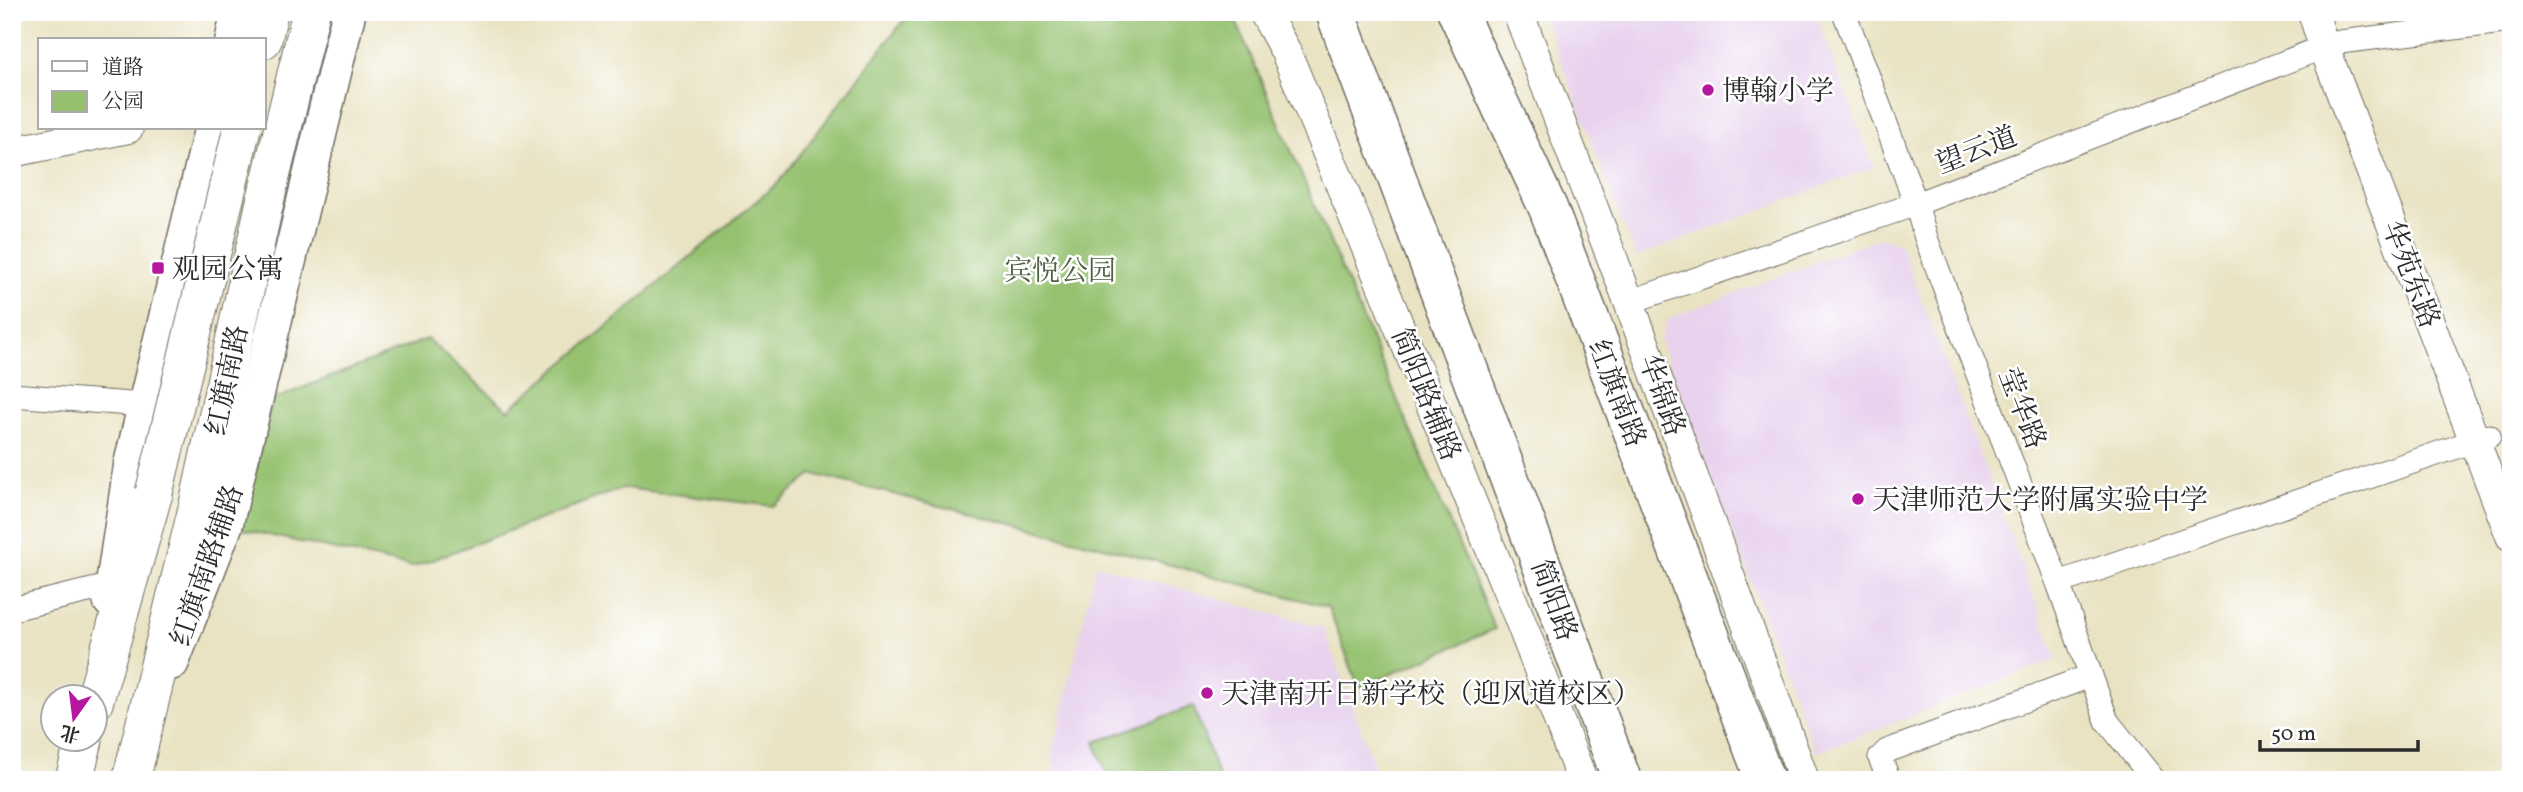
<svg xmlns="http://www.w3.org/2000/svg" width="2523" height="792" font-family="Vollkorn,'Noto Serif SC',serif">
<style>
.built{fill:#e8d2ee}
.green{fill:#95c16f;stroke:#60764d;stroke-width:2}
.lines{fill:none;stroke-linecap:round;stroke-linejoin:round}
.minor-casing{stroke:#6e6b60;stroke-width:25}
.tertiary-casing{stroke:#6e6b60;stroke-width:32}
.secondary-casing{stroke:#6e6b60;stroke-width:36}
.primary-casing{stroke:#6e6b60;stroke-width:39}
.trunk-casing{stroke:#6e6b60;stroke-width:41}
.minor{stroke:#fff;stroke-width:23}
.tertiary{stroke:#fff;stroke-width:30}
.secondary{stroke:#fff;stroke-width:33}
.primary{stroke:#fff;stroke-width:37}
.trunk{stroke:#fff;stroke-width:38}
.primary-bridge-casing{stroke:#6e6b60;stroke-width:39;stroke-linecap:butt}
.primary-bridge{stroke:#fff;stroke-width:37}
.poi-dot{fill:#b5179e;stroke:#fff;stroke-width:2.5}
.labels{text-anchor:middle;stroke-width:5;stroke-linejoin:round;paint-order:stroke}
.poi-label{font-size:28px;fill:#2b2b2b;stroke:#fff;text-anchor:start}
.street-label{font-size:28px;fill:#2b2b2b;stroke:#fff}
.park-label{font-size:28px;fill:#506043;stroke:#fff}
</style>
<rect width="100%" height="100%" fill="#fff"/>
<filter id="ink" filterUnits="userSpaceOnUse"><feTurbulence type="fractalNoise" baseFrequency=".0143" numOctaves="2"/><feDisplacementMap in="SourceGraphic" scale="14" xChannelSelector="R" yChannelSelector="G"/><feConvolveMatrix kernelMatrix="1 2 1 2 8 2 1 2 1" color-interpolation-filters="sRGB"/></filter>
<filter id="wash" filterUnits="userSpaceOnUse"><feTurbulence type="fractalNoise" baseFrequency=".00686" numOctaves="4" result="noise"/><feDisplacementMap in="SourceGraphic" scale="28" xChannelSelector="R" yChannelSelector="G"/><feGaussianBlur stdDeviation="1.57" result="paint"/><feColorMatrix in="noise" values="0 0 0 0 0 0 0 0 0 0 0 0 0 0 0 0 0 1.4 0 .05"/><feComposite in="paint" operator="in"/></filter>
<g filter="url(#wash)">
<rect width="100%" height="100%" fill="#e9e3c3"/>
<g class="built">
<path d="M1542,12H1815L1874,167L1636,257Z"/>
<path d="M1882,237L1901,246L2057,659L1816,753L1660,340L1668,319Z"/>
<path d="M1096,565L1324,628L1379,780H1060L1052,758Z"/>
</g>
<g class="green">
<path d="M910,12H1232L1495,629L1359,688L1328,607L1100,546L813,474L773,506L623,488L413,567L241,529L272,400L427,339L508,410L779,182Z"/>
<path d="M1193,706L1220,780H1109L1095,742Z"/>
</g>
</g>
<g filter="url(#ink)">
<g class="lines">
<defs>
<g id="minor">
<path d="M1844,12L1916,204L1926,238L1950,302L2058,583L2107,721L2154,780"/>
<path d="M1629,302L1916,204L2324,47L2340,42L2511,21"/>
<path d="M12,395L144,405"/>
<path d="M2058,583L2489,436"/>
<path d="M12,609L113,585"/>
<path d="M1889,780L1880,758L1887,751L2090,676"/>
</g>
<g id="tertiary">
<path d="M1264,12L1286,52L1518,615L1582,780"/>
<path d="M1518,12L1629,302L1804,780"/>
<path d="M2313,12L2324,47L2511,536"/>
<path d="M12,152L128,128"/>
</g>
<g id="secondary">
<path d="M232,40L238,12"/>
<path d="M110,601L131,462L211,128"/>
<path d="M172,663L226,525L349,12"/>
</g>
<g id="primary">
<path d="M263,40L269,12"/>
<path d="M94,703L154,493"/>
<path d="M74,780L84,740"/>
<path d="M131,780L198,504L264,206L311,12"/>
</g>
<g id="trunk">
<path d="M1335,12L1622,780"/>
<path d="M1457,12L1548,208L1765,780"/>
</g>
</defs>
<use href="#minor" class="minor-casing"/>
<use href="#tertiary" class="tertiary-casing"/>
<use href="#secondary" class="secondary-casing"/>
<use href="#primary" class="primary-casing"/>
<use href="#trunk" class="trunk-casing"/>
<use href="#minor" class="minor"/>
<use href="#tertiary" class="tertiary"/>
<use href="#secondary" class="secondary"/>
<use href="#primary" class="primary"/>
<use href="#trunk" class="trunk"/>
<defs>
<path id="primary-bridge" d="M154,493L242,128"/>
</defs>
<use href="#primary-bridge" class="primary-bridge-casing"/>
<use href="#primary-bridge" class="primary-bridge"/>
</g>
</g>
<g class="poi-dot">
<circle cx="1708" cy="90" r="7"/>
<rect x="151" y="261" width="14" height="14" rx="3.5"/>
<circle cx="1858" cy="499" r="7"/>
<circle cx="1207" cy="693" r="7"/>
</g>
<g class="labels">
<g class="poi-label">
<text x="1722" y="100">博翰小学</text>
<text x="172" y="278">观园公寓</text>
<text x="1872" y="509">天津师范大学附属实验中学</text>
<text x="1221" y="703">天津南开日新学校（迎风道校区）</text>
</g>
<g class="street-label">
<text transform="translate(1976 149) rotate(-21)" y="10">望云道</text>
<text transform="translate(2412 274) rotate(69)" y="10">华苑东路</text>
<text transform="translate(226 380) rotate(-78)" y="10">红旗南路</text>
<text transform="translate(1618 393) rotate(69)" y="10">红旗南路</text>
<text transform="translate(1427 394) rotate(68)" y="10">简阳路辅路</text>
<text transform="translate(1663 395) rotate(70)" y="10">华锦路</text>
<text transform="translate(2023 408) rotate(69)" y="10">莹华路</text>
<text transform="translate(206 565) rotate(-71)" y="10">红旗南路辅路</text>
<text transform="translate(1555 600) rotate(70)" y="10">简阳路</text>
</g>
<g class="park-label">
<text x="1060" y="280">宾悦公园</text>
</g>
</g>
<rect width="2523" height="792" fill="none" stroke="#fff" stroke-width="42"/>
<rect x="38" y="38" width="228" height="91" fill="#ffffff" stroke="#aaaaaa" stroke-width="2"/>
<rect x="52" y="61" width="35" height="10" fill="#ffffff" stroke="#aaaaaa" stroke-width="2"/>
<text x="102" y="74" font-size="21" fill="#2b2b2b">道路</text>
<rect x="52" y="91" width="35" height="21" fill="#95c16f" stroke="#aaaaaa" stroke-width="2"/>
<text x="102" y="108" font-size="21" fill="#2b2b2b">公园</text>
<g transform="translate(74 718) rotate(194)"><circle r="33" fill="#ffffff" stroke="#aaaaaa" stroke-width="2"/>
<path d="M0-5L12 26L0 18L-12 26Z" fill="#b5179e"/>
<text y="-10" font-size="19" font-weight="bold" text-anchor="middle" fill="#2b2b2b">北</text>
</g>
<path d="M2260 740v10h158v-10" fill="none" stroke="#2b2b2b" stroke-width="3.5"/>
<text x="2271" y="740" font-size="21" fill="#2b2b2b" stroke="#ffffff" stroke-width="5" paint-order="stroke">50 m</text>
</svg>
